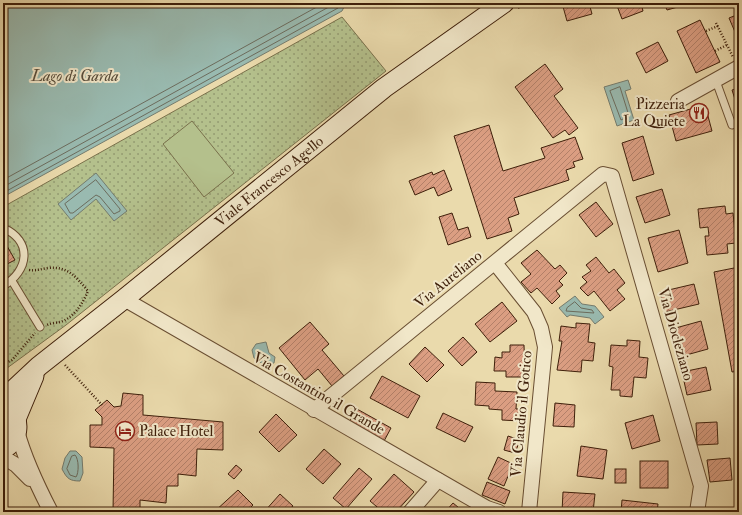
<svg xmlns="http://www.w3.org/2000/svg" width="742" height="515" font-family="'IM FELL Double Pica',serif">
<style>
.grass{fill:url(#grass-dots);stroke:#79704b}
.pitch{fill:#b4c08c;stroke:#79704b}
.water{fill:#99bab0;stroke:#757c6e}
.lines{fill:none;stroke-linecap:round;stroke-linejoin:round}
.shore{stroke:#6c6c5d;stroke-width:1}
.building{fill:url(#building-hatch);stroke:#3e1f0a}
.lane-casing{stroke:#694e32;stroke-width:9}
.street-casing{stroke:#694e32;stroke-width:16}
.secondary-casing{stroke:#3e1f0a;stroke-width:21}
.path{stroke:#3e1f0a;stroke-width:2.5;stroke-dasharray:1 2;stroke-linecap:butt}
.lane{stroke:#f1e7c9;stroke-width:7}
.street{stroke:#f1e7c9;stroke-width:14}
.secondary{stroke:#f1e7c9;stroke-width:19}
.labels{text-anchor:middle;stroke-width:4;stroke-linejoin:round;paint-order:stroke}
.poi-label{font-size:15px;fill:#3e1f0a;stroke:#f1e7c9;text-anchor:end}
.street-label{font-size:15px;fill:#3e1f0a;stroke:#f1e7c9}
.water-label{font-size:16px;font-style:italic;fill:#594e3c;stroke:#f1e7c9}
</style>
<defs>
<pattern id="grass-dots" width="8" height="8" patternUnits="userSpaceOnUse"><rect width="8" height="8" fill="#b4c08c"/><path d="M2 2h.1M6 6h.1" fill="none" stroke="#949b71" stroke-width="1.8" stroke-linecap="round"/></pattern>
<pattern id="building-hatch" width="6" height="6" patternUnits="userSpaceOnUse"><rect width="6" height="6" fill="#db9e82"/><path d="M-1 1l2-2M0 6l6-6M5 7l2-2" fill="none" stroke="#b38069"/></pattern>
</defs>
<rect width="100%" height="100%" fill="#eadaac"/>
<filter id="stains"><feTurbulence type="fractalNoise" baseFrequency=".005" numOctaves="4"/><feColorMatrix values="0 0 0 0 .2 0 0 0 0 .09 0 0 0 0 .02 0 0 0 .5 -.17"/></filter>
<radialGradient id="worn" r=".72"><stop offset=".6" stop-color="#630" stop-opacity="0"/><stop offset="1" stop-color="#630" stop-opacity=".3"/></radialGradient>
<path class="grass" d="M342,17L386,71L66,325L3,371V207Z"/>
<path class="pitch" d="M192,121L234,173L204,197L163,144Z"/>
<g class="water">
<path d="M3,3H346L342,11L3,197Z"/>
<path d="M628,80L631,89L625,91L634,120L617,126L604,87Z"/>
<path d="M96,173L127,211L114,221L96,199L71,220L58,204Z"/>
<path d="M575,296L582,304L595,306L604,317L595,324L590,318L570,315L567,317L559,308Z"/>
<path d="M266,342L269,353L275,357L274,363L264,365L254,358L252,350L256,344Z"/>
<path d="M70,451H76L82,457L83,473L80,481C70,481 67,479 62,469L65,458Z"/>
</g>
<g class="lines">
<g class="shore">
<path d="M620,87L629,116L621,120L610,91Z"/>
<path d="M3,180L324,3"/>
<path d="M96,180L120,209V211L114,214L100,197L96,195L73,213H70L65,204Z"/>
<path d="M3,187L336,3"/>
<path d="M3,193L338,8L342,3"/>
<path d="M575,302L581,308L592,310L594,313L566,311L567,308Z"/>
<path d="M72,456L75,455C79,459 79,473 76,477L70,475L67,469Z"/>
</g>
</g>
<g class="building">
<path d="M562,3H589L592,14L567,21Z"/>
<path d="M616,3H641L643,11L622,19Z"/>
<path d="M664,3H692L667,10Z"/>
<path d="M739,14V39H738L729,18Z"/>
<path d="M700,20L720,62L696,73L677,31Z"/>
<path d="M658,42L668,61L646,73L636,53Z"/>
<path d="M545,64L563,89L554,96L578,128L569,135L565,130L553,138L515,87Z"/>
<path d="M739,88V112L732,90Z"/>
<path d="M705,105L712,131L676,141L669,115Z"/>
<path d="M489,125L503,171L545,158L541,148L575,137L583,159L573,162L575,167L566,170L569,180L514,198L519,214L508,218L512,231L487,239L454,136Z"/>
<path d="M643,136L654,174L633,181L622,143Z"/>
<path d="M444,170L452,190L438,196L434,187L415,195L409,181L432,172L433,175Z"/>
<path d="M662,189L670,215L645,223L636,197Z"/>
<path d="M596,202L613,224L596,237L579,215Z"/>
<path d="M725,206L726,214L733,213L736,243L727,244L728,253L707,255L705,236H709L708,227L700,228L698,209Z"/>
<path d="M452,213L458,230L468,227L471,237L448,245L439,217Z"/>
<path d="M679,230L688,263L658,272L648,238Z"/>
<path d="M3,239L15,260L3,266Z"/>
<path d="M537,250L555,269L560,265L567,273L559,281L563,285L556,291L560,296L552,304L537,288L531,293L521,282L531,274L521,263Z"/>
<path d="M596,257L609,273L614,269L625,283L617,290L625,299L610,311L594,291L588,296L580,288L587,282L582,277L591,271L586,265Z"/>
<path d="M739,267V371L732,372L714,272Z"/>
<path d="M694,284L699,304L665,312L660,292Z"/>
<path d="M502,302L517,321L490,342L475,324Z"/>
<path d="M701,321L708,349L679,357L672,329Z"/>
<path d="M310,322L329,344L322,350L344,376L332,386L318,369L305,380L279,348Z"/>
<path d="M576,323L590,324L588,342L595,343L593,361L582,360L581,372L557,370L562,341H559L561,326L576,328Z"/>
<path d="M463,337L477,352L462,366L448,351Z"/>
<path d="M627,340L640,341L639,357L648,358L646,378L634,377L632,397L620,396V390H611L613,367L609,366L611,345L627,346Z"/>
<path d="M510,345H524L525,377H506V371H494L495,357L502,358V352H510Z"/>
<path d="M425,347L444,365L427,382L409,364Z"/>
<path d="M706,367L711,390L687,395L682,372Z"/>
<path d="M382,376L420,396L408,418L370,398Z"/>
<path d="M476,382L495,383V391L517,392L516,409H520V421L502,420V410L489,409V406L475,405Z"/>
<path d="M123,393L143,395V415L223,422V450L197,449L196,476L178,474V486H167L166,503L140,500V512H113L114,448L90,447V425H102V417L95,410L107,400L114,407L121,406Z"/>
<path d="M555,403L575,405L574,427L553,426Z"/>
<path d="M357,409L391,428L383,443L348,424Z"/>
<path d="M443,413L473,427L465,442L436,428Z"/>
<path d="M276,414L297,435L279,452L259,432Z"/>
<path d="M653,415L660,441L632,449L625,423Z"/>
<path d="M717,422L718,444L697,445L696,423Z"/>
<path d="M508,436L520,440L515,453L504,450Z"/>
<path d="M581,446L607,450L603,479L577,476Z"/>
<path d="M324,449L341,464L323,484L306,469Z"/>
<path d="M498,457L513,464L504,486L488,479Z"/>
<path d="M730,458L732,480L710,482L707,460Z"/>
<rect x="640" y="461" width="28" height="27"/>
<path d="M236,465L242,470L234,479L228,474Z"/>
<path d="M359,468L372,479L346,509L333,498Z"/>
<rect x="615" y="469" width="11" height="14"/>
<path d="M394,474L414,492L396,512H383L370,501Z"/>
<path d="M487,482L510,491L505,504L482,495Z"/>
<path d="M238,490L253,505L246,512H214Z"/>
<path d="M563,492L595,494L593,512H562Z"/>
<path d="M280,494L293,506L288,512H264Z"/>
<path d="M622,500L658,504L657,512H621Z"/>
<path d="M453,503L464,512H445Z"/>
</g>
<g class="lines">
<defs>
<g id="lane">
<path d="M716,81L732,125"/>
<path d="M3,228C33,241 29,271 3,286"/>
<path d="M12,281L40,327"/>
</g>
<g id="street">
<path d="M678,101L739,67"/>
<path d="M495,263L534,312L541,328L545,347L529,512"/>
<path d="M124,299L487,508L499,512"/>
<path d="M314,410L603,174L612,176L701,486L697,512"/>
<path d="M17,431C25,460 37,485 51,512"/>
<path d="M3,457L16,465L30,479"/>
<path d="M410,512L438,480"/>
</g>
<g id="secondary">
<path id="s1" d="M3,397L8,395L39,366L124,299L384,88L504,3"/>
<path d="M16,419L34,376"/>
<path d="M3,449C19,441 21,422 10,408"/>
</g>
</defs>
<use href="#lane" class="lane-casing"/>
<use href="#street" class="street-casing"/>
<use href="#secondary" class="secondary-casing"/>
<g class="path">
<path d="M518,8L525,3"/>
<path d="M716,23L733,57"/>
<path d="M706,31L718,26"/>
<path d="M715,51L727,45"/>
<path d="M29,270C36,271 41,269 48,268C68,266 76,277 88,291C83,303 74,318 60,322C56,323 51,323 47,325"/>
<path d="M3,364L12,360L35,333"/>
<path d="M65,365L102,405"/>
</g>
<use href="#lane" class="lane"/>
<use href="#street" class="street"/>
<use href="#secondary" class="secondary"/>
</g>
<defs>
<symbol id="restaurant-ring" viewBox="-11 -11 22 22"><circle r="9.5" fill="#f1e7c9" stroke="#8f2418" stroke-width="1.5"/><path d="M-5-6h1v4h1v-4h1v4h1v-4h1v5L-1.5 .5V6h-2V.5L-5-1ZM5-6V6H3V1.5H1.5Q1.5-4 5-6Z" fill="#8f2418"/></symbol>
<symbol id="hotel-ring" viewBox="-11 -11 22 22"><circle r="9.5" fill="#f1e7c9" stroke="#8f2418" stroke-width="1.5"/><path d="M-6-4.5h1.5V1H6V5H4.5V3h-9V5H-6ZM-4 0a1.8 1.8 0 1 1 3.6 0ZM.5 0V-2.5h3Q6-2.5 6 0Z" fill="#8f2418"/></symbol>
</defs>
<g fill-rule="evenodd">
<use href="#restaurant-ring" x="688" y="102" width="22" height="22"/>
<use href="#hotel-ring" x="114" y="420" width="22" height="22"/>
</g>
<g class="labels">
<g class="poi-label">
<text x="685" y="109">Pizzeria<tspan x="685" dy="17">La Quiete</tspan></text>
<text x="139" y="436" text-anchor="start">Palace Hotel</text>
</g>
<g class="street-label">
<text dy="5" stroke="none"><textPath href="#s1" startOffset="343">Viale Francesco Agello</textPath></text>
<text transform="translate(448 279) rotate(-39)" y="5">Via Aureliano</text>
<text transform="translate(676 334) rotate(74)" y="5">Via Diocleziano</text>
<text transform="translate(319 393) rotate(30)" y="5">Via Costantino il Grande</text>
<text transform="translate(521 414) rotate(-85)" y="5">Via Claudio il Gotico</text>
</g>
<g class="water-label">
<text x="75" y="81">Lago di Garda</text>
</g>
</g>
<rect width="742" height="515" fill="none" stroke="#eadaac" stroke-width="16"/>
<rect x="4" y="4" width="734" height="507" fill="none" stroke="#3e1f0a" stroke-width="2"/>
<rect x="8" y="8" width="726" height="499" fill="none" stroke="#3e1f0a"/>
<rect width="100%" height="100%" filter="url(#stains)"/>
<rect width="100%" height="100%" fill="url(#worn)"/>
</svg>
